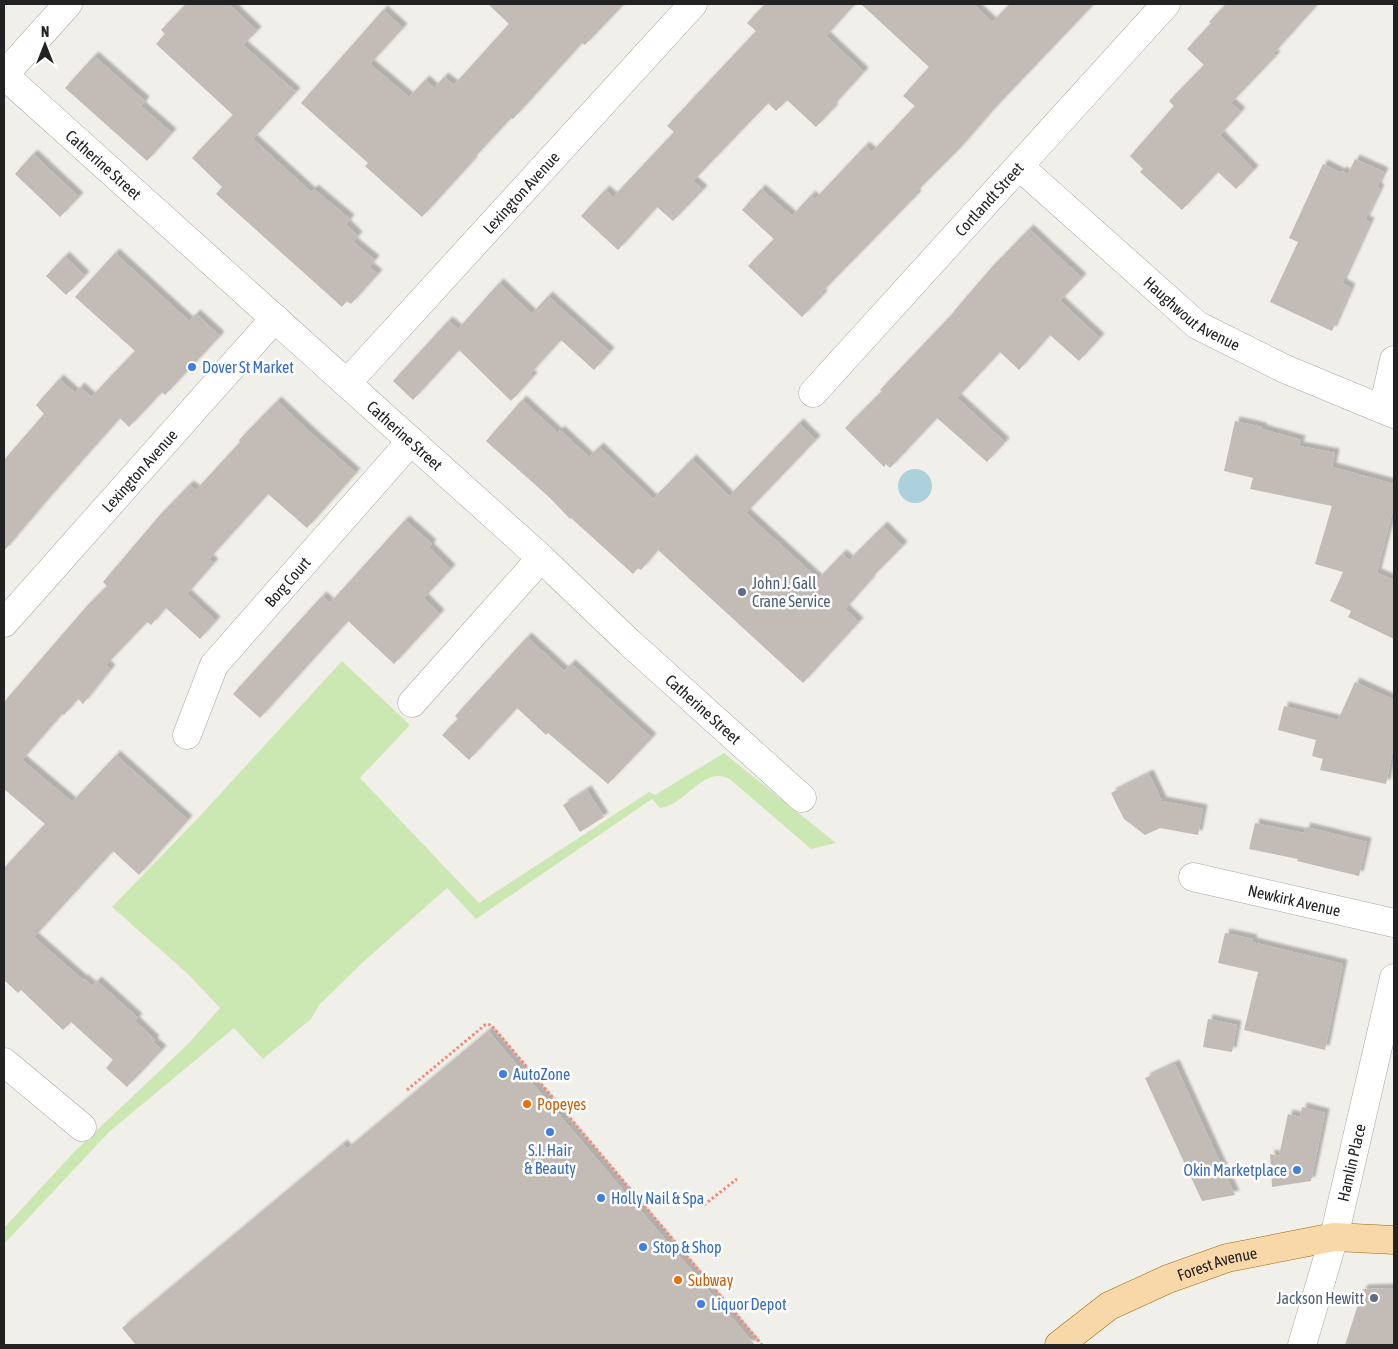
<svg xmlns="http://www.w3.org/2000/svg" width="1398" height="1349" font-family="'Asap Condensed',sans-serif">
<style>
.grass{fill:#cbe8b3}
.water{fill:#acd0dc}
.building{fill:#c2bbb6;filter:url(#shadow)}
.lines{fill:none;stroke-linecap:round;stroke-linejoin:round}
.minor-casing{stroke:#a6a6a6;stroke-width:29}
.major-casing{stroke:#986c08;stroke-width:29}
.path{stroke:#f38979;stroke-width:3;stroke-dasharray:2.5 2.5;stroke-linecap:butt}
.minor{stroke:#fff;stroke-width:28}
.major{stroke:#f8d8a8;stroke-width:28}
.shop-dot{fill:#3f7fe0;stroke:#fff;stroke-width:2}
.service-dot{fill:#5c6f8a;stroke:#fff;stroke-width:2}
.food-dot{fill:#e8710a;stroke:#fff;stroke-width:2}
.labels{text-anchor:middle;stroke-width:5;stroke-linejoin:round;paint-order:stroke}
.street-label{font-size:16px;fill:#222;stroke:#fff}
.shop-label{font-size:16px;fill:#366cbe;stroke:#fff;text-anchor:start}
.service-label{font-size:16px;fill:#4e5e75;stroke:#fff;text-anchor:start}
.food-label{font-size:16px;fill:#c56008;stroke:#fff;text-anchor:start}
</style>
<defs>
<filter id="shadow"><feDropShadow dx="4.5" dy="-4.5" stdDeviation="1" flood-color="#0004"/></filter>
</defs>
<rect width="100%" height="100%" fill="#f1efe9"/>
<path class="grass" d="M342,661L410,725L360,778L479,903L649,792L655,795L724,753L836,843L811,849L731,780C705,763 685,806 660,808L652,799L476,919L447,888L362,963L320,1004L311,1019L263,1059L234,1028L109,1132L4,1244V1228L75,1151L188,1044L220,1008L188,974L112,907L199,817Z"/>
<circle class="water" cx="915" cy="486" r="17"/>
<g class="building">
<path d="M186,4H229L257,31L243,45L296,92L253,139L311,192L314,189L350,219L346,224L358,236L353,242L375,260L369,267L378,274L351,304L347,301L342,307L216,194L222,187L192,158L233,115L156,44L165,34L161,30Z"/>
<path d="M488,4H624L585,45L582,43L513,119L511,118L472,160L473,161L422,217L365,166L368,163L301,103L383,10L403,28L370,64L409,97L425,80L434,88L444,77L454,85L509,24Z"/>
<path d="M765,4H855L826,36L864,72L832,107L834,108L816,127L787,100L776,111L768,103L693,181L703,190L673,221L657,207L618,250L581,216L605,190L613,197L674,132L667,126L756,31L747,23Z"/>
<path d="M861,4H973L992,22L1010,4H1094L993,110L960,148L915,193L917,195L821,293L823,295L802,317L748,266L774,239L742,210L761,189L792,216L811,195L815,199L865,146L872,152L915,106L903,96L929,67Z"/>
<path d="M1226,4H1318L1273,54L1276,56L1231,103L1241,112L1220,135L1254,170L1236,189L1218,172L1182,210L1140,172L1143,169L1130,156L1174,106L1169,101L1204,65L1187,49L1211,23L1209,22Z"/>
<path d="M94,56L145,101L141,106L172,133L147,161L65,88Z"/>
<path d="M33,154L79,197L60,217L15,174Z"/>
<path d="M1355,159L1384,172L1377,187L1380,189L1365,220L1370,222L1342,283L1351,288L1332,331L1270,302L1298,242L1289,238L1323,164L1341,173L1342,171L1348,174Z"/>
<path d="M1029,229L1082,278L1060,301L1100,338L1079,361L1050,335L1019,370L1000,352L957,398L1005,442L987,462L937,418L890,468L886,464L884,467L845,428L882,391L880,390L955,311H954L992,267Z"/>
<path d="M115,253L189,321L196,314L220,336L165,395L162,392L129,427L120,418L48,499L4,551V460L44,414L36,405L59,379L75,393L80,387L91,397L135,351L75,297Z"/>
<path d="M65,256L85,276L66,295L46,276Z"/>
<path d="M499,283L532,314L548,296L610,352L594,370L561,340L530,374L533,377L511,401L459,350L413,400L393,381L448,321L458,329Z"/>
<path d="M522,400L558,433L560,430L589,457L599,447L653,499L692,459L729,496L799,423L816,440L746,513L818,579L842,554L849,560L883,526L903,546L870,579L871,580L845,609L859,622L803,683L658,550L641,570L638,568L633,574L571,518L570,519L550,498L486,441Z"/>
<path d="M277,401L312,434L356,473L307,528L268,494L209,559L214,563L187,594L216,621L200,639L166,608L151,625L147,622L106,665L111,669L83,704L78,699L64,715L62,714L22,760L72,802L116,755L188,820L139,875L113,851L34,937L83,980L84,979L92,986L97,981L138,1018L135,1021L155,1040L153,1042L162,1050L127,1087L106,1068L113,1060L71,1022L63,1030L21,990L18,993L4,980V868L45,824L4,789V702L86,607L107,586L103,582L160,515L189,485L196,490L240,442L239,440Z"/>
<path d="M1235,421L1262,427V429L1301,440L1299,446L1335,453L1332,467L1394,484V506L1377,573L1394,580V639L1348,617L1351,611L1330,601L1343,572L1315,564L1332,506L1250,489L1253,478L1224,471Z"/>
<path d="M405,520L432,544L429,547L451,569L424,598L440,614L394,664L348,621L260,718L233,694L322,596L330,603Z"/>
<path d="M527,637L564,671L571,664L652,738L608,784L548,733L546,735L517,708L469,760L442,735L458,719L455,716Z"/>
<path d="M1355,682L1394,700V745L1386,784L1320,770L1323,759L1312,756L1316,740L1278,730L1284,706L1338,720Z"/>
<path d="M1149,774L1162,801L1203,809L1198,835L1160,828L1145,835L1124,819L1111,793Z"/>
<path d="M587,790L604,817L580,832L563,805Z"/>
<path d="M1255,823L1304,833L1306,827L1367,842L1359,876L1297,861L1298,859L1249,849Z"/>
<path d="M1225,933L1253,939L1252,942L1343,964L1325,1050L1244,1030L1258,972L1218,963Z"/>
<path d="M1208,1019L1237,1025L1232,1052L1203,1047Z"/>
<path d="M488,1031L755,1345H136L122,1328L343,1144L347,1149Z"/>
<path d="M1175,1064L1234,1193L1235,1195L1202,1201L1145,1078Z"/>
<path d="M1302,1107L1325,1113L1311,1181L1272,1187L1270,1154L1279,1156L1288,1114L1300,1117Z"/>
<path d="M1394,1288V1345H1345L1363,1289Z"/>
</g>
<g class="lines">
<defs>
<g id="minor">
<path id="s1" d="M4,75L541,558L630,643L802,798"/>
<path d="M4,75L68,4"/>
<path id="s2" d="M1019,166L1197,325L1285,369L1394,414"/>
<path id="s3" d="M347,383L693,4"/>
<path id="s4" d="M813,393L1166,4"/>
<path d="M1383,409L1394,360"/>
<path id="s5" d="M4,623L275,318"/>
<path d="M412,703L541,558"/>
<path id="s6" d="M187,735L214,665L411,441"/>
<path id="s7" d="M1193,877L1394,923"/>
<path d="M4,1062L82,1127"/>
<path id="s8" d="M1302,1345L1334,1237L1394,978"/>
</g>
<g id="major">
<path id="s9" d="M1059,1345L1109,1306L1168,1279L1227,1258L1334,1237L1394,1240"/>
</g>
</defs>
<use href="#minor" class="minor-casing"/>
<use href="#major" class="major-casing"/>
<g class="path">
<path d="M407,1090L485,1025L488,1024L492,1026L762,1345"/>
<path d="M704,1205L737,1179"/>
</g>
<use href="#minor" class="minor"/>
<use href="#major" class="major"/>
</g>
<g class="shop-dot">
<circle cx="192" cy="367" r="5"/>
<circle cx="503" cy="1074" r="5"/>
<circle cx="550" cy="1132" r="5"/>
<circle cx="1297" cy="1170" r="5"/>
<circle cx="601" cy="1198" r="5"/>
<circle cx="643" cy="1247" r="5"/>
<circle cx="701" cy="1304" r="5"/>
</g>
<g class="service-dot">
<circle cx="742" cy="592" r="5"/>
<circle cx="1374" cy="1298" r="5"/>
</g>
<g class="food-dot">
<circle cx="527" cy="1104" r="5"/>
<circle cx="678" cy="1280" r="5"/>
</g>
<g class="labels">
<g class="street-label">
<text dy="6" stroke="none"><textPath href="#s1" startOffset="134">Catherine Street</textPath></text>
<text dy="6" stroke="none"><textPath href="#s3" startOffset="258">Lexington Avenue</textPath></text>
<text dy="6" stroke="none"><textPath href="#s4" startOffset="262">Cortlandt Street</textPath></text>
<text dy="6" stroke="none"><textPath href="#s2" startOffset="228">Haughwout Avenue</textPath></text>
<text dy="6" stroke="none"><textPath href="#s1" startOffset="539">Catherine Street</textPath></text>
<text dy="6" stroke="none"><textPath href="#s5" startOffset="204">Lexington Avenue</textPath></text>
<text dy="6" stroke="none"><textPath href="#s6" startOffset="186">Borg Court</textPath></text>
<text dy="6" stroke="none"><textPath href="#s1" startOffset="944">Catherine Street</textPath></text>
<text dy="6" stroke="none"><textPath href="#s7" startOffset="104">Newkirk Avenue</textPath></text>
<text dy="6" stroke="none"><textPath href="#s8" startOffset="189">Hamlin Place</textPath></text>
<text dy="6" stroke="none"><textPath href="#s9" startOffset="180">Forest Avenue</textPath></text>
</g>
<g class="shop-label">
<text x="202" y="373">Dover St Market</text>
<text x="513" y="1080">AutoZone</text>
<text x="550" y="1156" text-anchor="middle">S.I. Hair<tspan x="550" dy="18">&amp; Beauty</tspan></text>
<text x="1287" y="1176" text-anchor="end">Okin Marketplace</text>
<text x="611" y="1204">Holly Nail &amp; Spa</text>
<text x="653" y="1253">Stop &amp; Shop</text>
<text x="711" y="1310">Liquor Depot</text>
</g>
<g class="service-label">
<text x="752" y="589">John J. Gall<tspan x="752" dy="18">Crane Service</tspan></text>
<text x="1364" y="1304" text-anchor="end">Jackson Hewitt</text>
</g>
<g class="food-label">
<text x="537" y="1110">Popeyes</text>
<text x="688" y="1286">Subway</text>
</g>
</g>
<rect width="1398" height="1349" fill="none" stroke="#222222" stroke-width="10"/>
<g transform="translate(45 45)" stroke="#ffffff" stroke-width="4" paint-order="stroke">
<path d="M0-4L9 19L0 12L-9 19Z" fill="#222222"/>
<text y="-8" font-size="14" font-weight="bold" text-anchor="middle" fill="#222222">N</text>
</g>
</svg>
